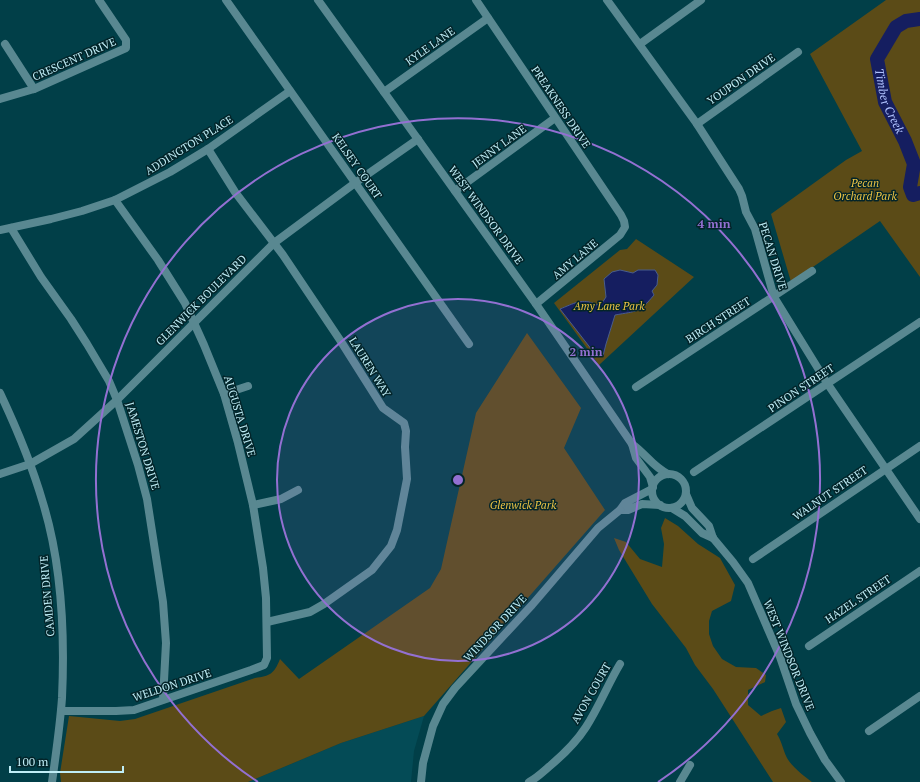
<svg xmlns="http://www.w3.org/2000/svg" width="920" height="782" font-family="'PT Serif',serif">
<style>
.built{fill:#044b56}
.green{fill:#5b4b17}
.water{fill:#151e60;stroke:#485c8d}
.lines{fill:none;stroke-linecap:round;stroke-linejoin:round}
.river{stroke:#151e60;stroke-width:14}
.minor{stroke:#598891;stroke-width:8}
.tertiary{stroke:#598891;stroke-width:8}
.ring{fill:none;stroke:#9370d2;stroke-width:2}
.labels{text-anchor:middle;stroke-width:3;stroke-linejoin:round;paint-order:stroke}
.street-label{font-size:11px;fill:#bfedf6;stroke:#032429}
.park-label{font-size:11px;font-style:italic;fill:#ecc344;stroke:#032429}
.water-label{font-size:12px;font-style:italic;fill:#afc2fe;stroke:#032429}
.centre{fill:#9370d2;stroke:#032429;stroke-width:2}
.ring-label{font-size:12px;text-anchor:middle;font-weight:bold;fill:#9370d2;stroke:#032429;stroke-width:3;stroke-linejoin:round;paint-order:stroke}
</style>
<rect width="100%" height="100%" fill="#013f48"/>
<path class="built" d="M424,716L414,751L411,782H248L341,743Z"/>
<g class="green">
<path d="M886,0H920V277L880,221L791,282L771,214L846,160L862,151L810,54Z"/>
<path d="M636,239L694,277L599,365L554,303L620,250L627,249Z"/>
<path d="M527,333L581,408L564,448L605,510L424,716L341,743L248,782H61L60,773L69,716L120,721L135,719L255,678C270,676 274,674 280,659L299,679L430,588L441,569L476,413Z"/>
<path d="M665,518L678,526L698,544L720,558L735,585L731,601L712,611L709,621V634L713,646L722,659L736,667L756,668L766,675L765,682L748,690V705L761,716L772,711L781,708L786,722L777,734C782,742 783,750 787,758C792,767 804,776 812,782H773L713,689L695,665L686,648L652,604L619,550L614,538L626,542L640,559L662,567L664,544L661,528Z"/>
</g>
<path class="water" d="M620,270L633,273L638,270H655L658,275L657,285L652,291L654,295C639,313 637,311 615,315L606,344L603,356L599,350H592L560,309C573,304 583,297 596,305L602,303L606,297L604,279L612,272Z"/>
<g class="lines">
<path class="river" id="s1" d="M920,19L906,21L896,27L877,59L885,102L905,141L914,164L910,187L913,195L920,193"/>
<g class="minor">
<path d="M226,0L469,344"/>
<path d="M476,0L621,215L624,221L625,227L620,235L536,304"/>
<path d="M607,0L697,124L739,189L742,196L746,212L755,229L774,297L827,383L920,519"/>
<path d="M5,44L34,89"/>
<path d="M640,44L701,0"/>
<path d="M384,92L488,18"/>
<path d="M0,99L34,89L126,48V40L99,0"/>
<path d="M697,124L798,52"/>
<path d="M208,149L235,192L283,255L340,340L383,408L404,423L406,431L405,447L407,479L397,530L391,546L372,570L324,604L310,612L267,622"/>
<path d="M455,191L555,118"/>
<path d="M11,228L41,277L71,319L87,344L109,381L117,400L138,465L147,499L163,602L166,643L163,699"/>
<path d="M0,230L51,219L82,211L115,200L170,172L208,149L290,91"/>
<path d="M636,387L812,271"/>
<path d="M0,393C17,429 32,465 43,503C62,565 65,633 62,698C60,726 56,754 52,782"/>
<path d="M224,394L248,386"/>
<path d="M694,472L920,322"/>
<path d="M0,474L30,464L74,439L117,400L274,243L355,183L418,139"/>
<path d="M652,489L625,503L620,510H628L642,504L660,505"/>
<path d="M253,505L281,499L298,490"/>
<path d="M753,559L920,446"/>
<path d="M809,646L920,571"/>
<path d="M61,711H116L134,710L251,670L264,665L267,658L266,598L263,568L253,505L238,443L224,394L204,345L185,303L158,260L115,200"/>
<path d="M869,731L920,696"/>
<path d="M421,782L423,763L433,726L443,704L455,688L532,605L598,528L620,510"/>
<path d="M529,782C537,778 544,771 551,765C564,754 577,741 586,727C599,707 608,684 620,664"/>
<path d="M680,782L690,765"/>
</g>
<g class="tertiary">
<path d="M318,0L536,304L632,444C646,454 653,467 668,474"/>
<path d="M632,444L636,458L650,477L653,487"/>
<circle cx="669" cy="491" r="17"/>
<path d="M686,494L692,508L709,526L713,538L733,562L748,583L780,657L796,704L810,733L825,760L841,782"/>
<path d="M672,508L685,516L702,533L713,538"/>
</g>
</g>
<circle cx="458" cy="480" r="181" fill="#9370d2" fill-opacity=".12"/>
<g class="ring">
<circle cx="458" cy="480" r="181"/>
<path d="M258 782A362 362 0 1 1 658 782"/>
</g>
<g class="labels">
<g class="street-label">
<text transform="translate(430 46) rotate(-35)" y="4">KYLE LANE</text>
<text transform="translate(74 59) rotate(-24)" y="4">CRESCENT DRIVE</text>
<text transform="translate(741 79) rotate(-35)" y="4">YOUPON DRIVE</text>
<text transform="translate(561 107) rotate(56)" y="4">PREAKNESS DRIVE</text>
<text transform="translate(189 145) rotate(-32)" y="4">ADDINGTON PLACE</text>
<text transform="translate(499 146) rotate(-36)" y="4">JENNY LANE</text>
<text transform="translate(357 166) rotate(55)" y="4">KELSEY COURT</text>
<text transform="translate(486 215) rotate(54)" y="4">WEST WINDSOR DRIVE</text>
<text transform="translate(773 256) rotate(73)" y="4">PECAN DRIVE</text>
<text transform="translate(575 259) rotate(-40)" y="4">AMY LANE</text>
<text transform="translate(201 300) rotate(-45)" y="4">GLENWICK BOULEVARD</text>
<text transform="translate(718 320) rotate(-33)" y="4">BIRCH STREET</text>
<text transform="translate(370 367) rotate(58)" y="4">LAUREN WAY</text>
<text transform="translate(801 388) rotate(-34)" y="4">PINON STREET</text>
<text transform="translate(240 416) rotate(73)" y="4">AUGUSTA DRIVE</text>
<text transform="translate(143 446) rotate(73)" y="4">JAMESTON DRIVE</text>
<text transform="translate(830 493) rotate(-34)" y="4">WALNUT STREET</text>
<text transform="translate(47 596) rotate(-95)" y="4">CAMDEN DRIVE</text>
<text transform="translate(858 599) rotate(-34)" y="4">HAZEL STREET</text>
<text transform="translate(495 628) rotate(-47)" y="4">WINDSOR DRIVE</text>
<text transform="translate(789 655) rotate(68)" y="4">WEST WINDSOR DRIVE</text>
<text transform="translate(172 685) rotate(-18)" y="4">WELDON DRIVE</text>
<text transform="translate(591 693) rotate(-60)" y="4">AVON COURT</text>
</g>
<g class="park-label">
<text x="865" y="187">Pecan<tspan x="865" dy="13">Orchard Park</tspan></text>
<text x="609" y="310">Amy Lane Park</text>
<text x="523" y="509">Glenwick Park</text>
</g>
<g class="water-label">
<text dy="4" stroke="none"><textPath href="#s1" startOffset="107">Timber Creek</textPath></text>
</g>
</g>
<circle cx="458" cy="480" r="6" class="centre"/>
<g class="ring-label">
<text x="714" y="228">4 min</text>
<text x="586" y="356">2 min</text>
</g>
<path d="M10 766v6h113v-6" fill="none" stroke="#bfedf6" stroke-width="2"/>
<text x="16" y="766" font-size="12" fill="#bfedf6" stroke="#032429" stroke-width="3" paint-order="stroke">100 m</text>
</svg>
